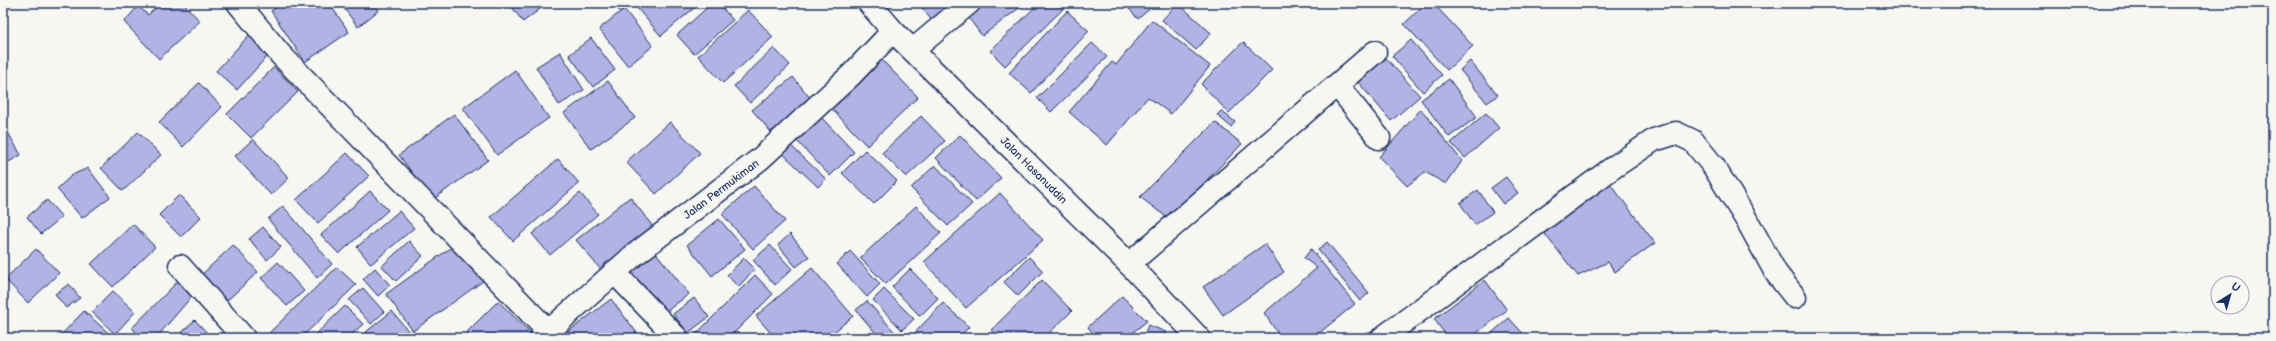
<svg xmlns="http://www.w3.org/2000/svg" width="2276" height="341" font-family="'Balsamiq Sans',sans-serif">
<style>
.building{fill:#b0b3e4;stroke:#1b2f5e}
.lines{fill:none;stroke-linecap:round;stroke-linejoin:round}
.minor-casing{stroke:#1b2f5e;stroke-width:25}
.secondary-casing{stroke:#1b2f5e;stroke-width:25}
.minor{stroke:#f6f6f2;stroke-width:22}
.secondary{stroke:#f6f6f2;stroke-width:22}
.labels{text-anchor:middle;stroke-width:3.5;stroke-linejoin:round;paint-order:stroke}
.street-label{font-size:11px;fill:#1b2f5e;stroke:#f6f6f2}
</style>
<rect width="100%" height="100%" fill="#f6f6f2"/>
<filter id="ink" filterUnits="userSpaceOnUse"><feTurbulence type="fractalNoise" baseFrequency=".025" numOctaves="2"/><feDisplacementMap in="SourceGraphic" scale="8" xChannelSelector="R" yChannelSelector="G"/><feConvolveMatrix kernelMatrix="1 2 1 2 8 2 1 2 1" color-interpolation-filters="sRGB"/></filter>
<g filter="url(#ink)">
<g class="building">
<path d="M161,3H183L200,21L159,59L124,22L138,6L148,15Z"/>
<path d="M283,3H329L349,32L305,62L271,11Z"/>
<path d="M340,3H373L379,10L358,27Z"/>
<path d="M509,3H548L523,22Z"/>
<path d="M612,3H630L620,12Z"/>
<path d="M641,3H700L661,36L636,7Z"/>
<path d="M712,3H718L733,20L694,54L677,35Z"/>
<path d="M918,3H955L933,22Z"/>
<path d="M979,3H1026L982,36L965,13Z"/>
<path d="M1039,3H1064L1066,6L1005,66L990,51Z"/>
<path d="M1124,3H1156L1138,19Z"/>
<path d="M1178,3L1211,33L1196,50L1162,20Z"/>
<path d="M1426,3H1433L1473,46L1447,70L1404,24Z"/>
<path d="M624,9L653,46L628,66L599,29Z"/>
<path d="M748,10L773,37L723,83L698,56Z"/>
<path d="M1067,11L1089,31L1031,93L1009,73Z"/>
<path d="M1152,20L1210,66L1171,114L1148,97L1107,145L1069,112L1112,62L1116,65Z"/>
<path d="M250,34L270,53L237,90L216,71Z"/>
<path d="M591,38L615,70L593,87L569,55Z"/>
<path d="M1411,40L1442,75L1423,92L1392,56Z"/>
<path d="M1243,42L1272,70L1229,113L1201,84Z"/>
<path d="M1092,43L1107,57L1051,112L1037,98Z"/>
<path d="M774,48L790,65L750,103L734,86Z"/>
<path d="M560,52L584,90L559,105L536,67Z"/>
<path d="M880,58L918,97L867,146L830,107Z"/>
<path d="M1386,58L1420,96L1391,121L1358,82Z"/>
<path d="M1470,61L1498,95L1487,103L1460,70Z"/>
<path d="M274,67L298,92L251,138L227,114Z"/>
<path d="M515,70L549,118L497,155L463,108Z"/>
<path d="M793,77L811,99L771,132L752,110Z"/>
<path d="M1449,79L1477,117L1449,137L1421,100Z"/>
<path d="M608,81L635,118L591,149L564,113Z"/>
<path d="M199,83L222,107L183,147L159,122Z"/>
<path d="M1421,109L1462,161L1446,184L1425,172L1407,186L1379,157Z"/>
<path d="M1221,111L1235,122L1231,127L1217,115Z"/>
<path d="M1486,113L1499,128L1465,158L1451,143Z"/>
<path d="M454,114L488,160L432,200L399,155Z"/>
<path d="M921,116L945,141L906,177L882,153Z"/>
<path d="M821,117L854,152L830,176L796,140Z"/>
<path d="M670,122L700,153L656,194L626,162Z"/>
<path d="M1215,122L1242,144L1169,219L1140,197Z"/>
<path d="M3,124L21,155L3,165Z"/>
<path d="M138,132L161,155L123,191L101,168Z"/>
<path d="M960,135L1001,178L976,201L936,158Z"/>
<path d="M253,139L289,178L271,195L235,156Z"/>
<path d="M787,142L826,179L818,187L780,151Z"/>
<path d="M865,150L897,181L874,204L842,173Z"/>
<path d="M347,153L369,176L318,223L296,200Z"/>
<path d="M558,159L579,183L513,241L491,217Z"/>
<path d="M935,165L972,204L948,226L911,188Z"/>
<path d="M88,168L110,197L82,218L57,189L72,175Z"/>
<path d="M1506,177L1518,193L1503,204L1491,188Z"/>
<path d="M1606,178L1655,243L1615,272L1608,262L1578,276L1540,228Z"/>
<path d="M754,186L785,221L753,249L722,214Z"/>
<path d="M1478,190L1493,212L1475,225L1460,203Z"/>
<path d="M370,191L388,210L339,254L321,235Z"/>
<path d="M580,193L598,214L550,255L532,234Z"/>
<path d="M1000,193L1043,240L966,308L924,262Z"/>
<path d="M179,195L201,217L181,237L159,215Z"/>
<path d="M630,197L654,228L601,270L576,240Z"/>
<path d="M47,200L62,217L41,234L27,217Z"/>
<path d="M283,206L332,264L317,278L268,219Z"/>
<path d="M916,206L941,233L886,284L860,258Z"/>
<path d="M399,211L414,228L371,264L357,247Z"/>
<path d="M719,219L745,249L712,276L687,245Z"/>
<path d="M133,224L155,247L113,287L91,264Z"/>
<path d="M263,227L281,247L267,260L249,239Z"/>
<path d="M790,234L809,257L796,267L778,245Z"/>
<path d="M409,241L423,256L396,281L382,266Z"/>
<path d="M1327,242L1369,293L1360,301L1318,250Z"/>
<path d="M456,244L483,281L413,331L386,294Z"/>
<path d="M1265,244L1284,272L1223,315L1203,287Z"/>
<path d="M233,245L258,272L223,304L198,278Z"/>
<path d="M770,245L792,269L775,285L753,260Z"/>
<path d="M36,249L59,273L28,303L5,279Z"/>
<path d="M1311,249L1355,304L1313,338H1281L1264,313L1317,268L1304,258Z"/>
<path d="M850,251L880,284L867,297L837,264Z"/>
<path d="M656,253L689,294L663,314L631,272Z"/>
<path d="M1029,257L1043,271L1018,296L1004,282Z"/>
<path d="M744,258L755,269L738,287L727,275Z"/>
<path d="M278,262L304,291L287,306L261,278Z"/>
<path d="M337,267L356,285L301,338H276L270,332Z"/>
<path d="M375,268L390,285L378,296L363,279Z"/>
<path d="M812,268L853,316L827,338H775L756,316Z"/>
<path d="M910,269L938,298L920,316L892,287Z"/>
<path d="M755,275L773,294L729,338H694L693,337Z"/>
<path d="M180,279L193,295L156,338H142L132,328Z"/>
<path d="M1042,280L1072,311L1044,338H999L991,330Z"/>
<path d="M1485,280L1507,310L1470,338H1448L1434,319Z"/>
<path d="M69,284L80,298L66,308L55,294Z"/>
<path d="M363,288L384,312L371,324L349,300Z"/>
<path d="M884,289L914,319L902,330L873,300Z"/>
<path d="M113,291L135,312L115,334L92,312Z"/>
<path d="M1122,296L1147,321L1126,338H1097L1088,327Z"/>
<path d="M694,298L709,317L688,333L673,314Z"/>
<path d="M611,299L641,338H560Z"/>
<path d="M498,301L532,334L528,338H461Z"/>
<path d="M867,301L899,337L880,338L856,310Z"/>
<path d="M943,303L969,327L958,338H910Z"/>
<path d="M345,306L363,324L348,338H312Z"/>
<path d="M84,311L114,338H58Z"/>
<path d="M392,311L414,338H371L366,332Z"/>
<path d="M1509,318L1527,338H1486Z"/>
<path d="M195,320L212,338H176Z"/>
<path d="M1148,325L1166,332L1163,338H1143Z"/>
</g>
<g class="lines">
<defs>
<g id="minor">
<path d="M238,3L280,54L547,330"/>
<path d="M913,50L969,3"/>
<path d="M1337,85L1379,138"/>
<path d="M1129,264L1375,52"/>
<path d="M180,266L244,338"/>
<path d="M614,272L677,338"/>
<path d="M541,338L633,256L760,159L851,75L893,31"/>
<path d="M1382,338L1611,169L1654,140L1676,133L1693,141L1714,167L1749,224L1776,273L1795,297"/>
</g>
<path id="secondary" d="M869,3L893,31L1129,264L1199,338"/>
</defs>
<use href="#minor" class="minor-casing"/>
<use href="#secondary" class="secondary-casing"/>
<use href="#minor" class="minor"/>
<use href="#secondary" class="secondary"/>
</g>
</g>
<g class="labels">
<g class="street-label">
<text transform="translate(1034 170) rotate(45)" y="4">Jalan Hasanuddin</text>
<text transform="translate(721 189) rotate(-37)" y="4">Jalan Permukiman</text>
</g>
</g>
<rect width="2276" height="341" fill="none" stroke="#f6f6f2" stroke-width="16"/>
<rect x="8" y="8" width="2260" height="325" fill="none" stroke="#1b2f5e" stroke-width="1.5" filter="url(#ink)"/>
<g transform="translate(2230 295) rotate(37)"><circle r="19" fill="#f6f6f2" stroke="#9ea6b7"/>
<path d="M0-3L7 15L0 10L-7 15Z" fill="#1b2f5e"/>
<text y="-6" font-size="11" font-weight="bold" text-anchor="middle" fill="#1b2f5e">U</text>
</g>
</svg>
